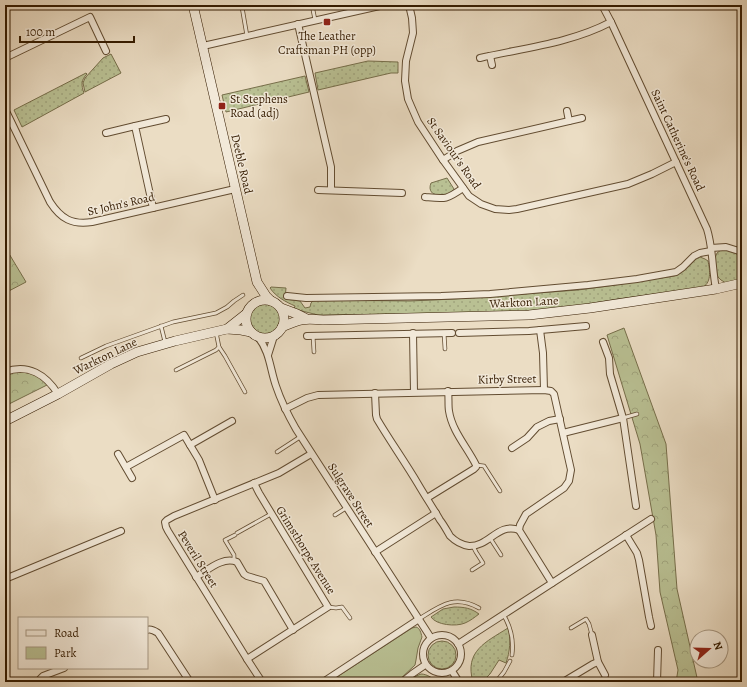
<svg xmlns="http://www.w3.org/2000/svg" width="747" height="687" font-family="Alegreya,serif">
<style>
.grass{fill:url(#grass-dots);stroke:#766e4a}
.forest{fill:url(#forest-crowns);stroke:#766e4a}
.park{fill:#b9c093;stroke:#766e4a}
.lines{fill:none;stroke-linecap:round;stroke-linejoin:round}
.lane-casing{stroke:#624c31;stroke-width:4.5}
.street-casing{stroke:#624c31;stroke-width:8}
.secondary-casing{stroke:#341b00;stroke-width:10}
.lane{stroke:#f2e9d9;stroke-width:3}
.street{stroke:#f2e9d9;stroke-width:6}
.secondary{stroke:#f2e9d9;stroke-width:9}
.poi-dot{fill:#8f2418;stroke:#f2e9d9;stroke-width:1.5}
.labels{text-anchor:middle;stroke-width:3;stroke-linejoin:round;paint-order:stroke}
.poi-label{font-size:12px;fill:#341b00;stroke:#f2e9d9}
.street-label{font-size:12px;fill:#341b00;stroke:#f2e9d9}
</style>
<defs>
<pattern id="grass-dots" width="8" height="8" patternUnits="userSpaceOnUse"><rect width="8" height="8" fill="#b9c093"/><path d="M2 2h.1M6 6h.1" fill="none" stroke="#a0a47d" stroke-width="1.8" stroke-linecap="round"/></pattern>
<pattern id="forest-crowns" width="20" height="18" patternUnits="userSpaceOnUse"><rect width="20" height="18" fill="#b9c093"/><path d="M2 6a3 3 0 1 1 6 0M12 15a3 3 0 1 1 6 0" fill="none" stroke="#a0a47d"/></pattern>
</defs>
<rect width="100%" height="100%" fill="#ebddc4"/>
<filter id="stains"><feTurbulence type="fractalNoise" baseFrequency=".005" numOctaves="4"/><feColorMatrix values="0 0 0 0 .2 0 0 0 0 .09 0 0 0 0 .02 0 0 0 .5 -.17"/></filter>
<radialGradient id="worn" r=".72"><stop offset=".6" stop-color="#630" stop-opacity="0"/><stop offset="1" stop-color="#630" stop-opacity=".3"/></radialGradient>
<g class="grass">
<path d="M111,54L121,73L85,92L83,83L85,78L103,58Z"/>
<path d="M368,61L398,62V73H391L378,76L318,90L315,73Z"/>
<path d="M86,73L87,74C81,80 81,85 84,93L22,127L14,110Z"/>
<path d="M305,76L309,92L226,112L222,95Z"/>
<path d="M447,178L454,189C448,199 425,198 431,183Z"/>
<path d="M721,250H726L742,255V279L726,283L721,280L718,277L717,274L715,258L717,253Z"/>
<path d="M700,257L705,259L708,261C710,270 712,284 701,288L617,299L578,306L511,313L318,315L294,309L295,306C286,302 276,297 270,288L271,287L286,288L285,299L300,301L305,308L310,307L311,303L314,300L410,301L454,299L578,290L608,286L674,276C679,274 683,272 687,268C692,264 694,259 700,257Z"/>
<circle cx="265" cy="319" r="15"/>
<path d="M454,607C464,607 471,608 479,614C475,617 470,621 465,623C456,627 436,625 431,617L443,609Z"/>
<path d="M508,628C511,639 510,652 506,663L499,660L490,674L482,682H473C464,651 486,642 508,628Z"/>
<circle cx="442" cy="655" r="14"/>
<path d="M421,674C427,674 431,678 437,680C442,681 447,679 453,682H408L414,677Z"/>
</g>
<g class="forest">
<path d="M5,247L26,282L5,293Z"/>
<path d="M624,328L666,444L677,589L698,682H676L678,670L660,592L656,535L640,444L607,335Z"/>
<path d="M13,372C31,372 35,374 49,384L5,406V376Z"/>
</g>
<path class="park" d="M416,627C420,628 421,633 422,637L418,648L416,660L415,665L397,682H329L412,628Z"/>
<g class="lines">
<defs>
<g id="lane">
<path d="M243,5L242,7L247,36"/>
<path d="M312,5L315,20"/>
<path d="M161,326L165,342"/>
<path d="M444,333L445,349"/>
<path d="M313,336L314,352"/>
<path d="M219,347L225,356L245,392"/>
<path d="M81,358L106,346L173,322L216,313L227,307L234,301L243,295"/>
<path d="M176,370L216,350L219,347L216,332"/>
<path d="M623,418L637,414"/>
<path d="M277,452L300,437"/>
<path d="M476,465L484,466L500,491"/>
<path d="M335,515L346,508"/>
<path d="M237,533L271,514"/>
<path d="M490,538L501,555"/>
<path d="M234,561V555L225,540L235,535"/>
<path d="M472,570L483,563L476,552L473,546"/>
<path d="M328,607L336,608L342,607L350,618"/>
<path d="M503,614C511,627 514,640 512,655"/>
<path d="M419,619C440,606 454,594 479,608"/>
<path d="M571,628L586,619L589,624L592,635"/>
<path d="M496,682L504,672L510,661"/>
</g>
<g id="street">
<path d="M409,5L412,18L413,33L406,61L405,81L408,99L411,106L418,122L443,160L469,196L481,204L495,209L509,210L517,209L628,184L652,174L676,162"/>
<path d="M602,5L611,22L707,229C713,248 712,269 716,289"/>
<path d="M298,24L331,167V190"/>
<path d="M203,46L384,5"/>
<path d="M490,56L492,65"/>
<path d="M5,58L90,17L106,51"/>
<path d="M480,58C524,48 571,43 611,22"/>
<path d="M5,109L50,202C61,219 72,225 92,222L235,189"/>
<path d="M567,111L569,121"/>
<path d="M106,133L135,126"/>
<path d="M443,160L457,151L478,142L582,118"/>
<path d="M318,190L402,193"/>
<path d="M425,197C445,199 446,200 463,188"/>
<path d="M153,208L135,126L166,119"/>
<path d="M711,248L726,247L742,252"/>
<path d="M287,296L306,298L441,296L490,294L588,285L637,279L676,272L683,267L694,256L700,253L711,251"/>
<path d="M540,330L543,353L544,390"/>
<path d="M413,333L414,392"/>
<path d="M459,333L529,331L586,326"/>
<path d="M307,336L452,333"/>
<path d="M258,337C270,352 270,369 276,386C281,401 288,415 296,429L431,638"/>
<path d="M603,342L609,358L610,374L623,418L636,506"/>
<path d="M268,355L274,336"/>
<path d="M5,372C28,363 46,375 58,394"/>
<path d="M375,393L376,415L377,419C390,441 405,462 418,484C425,496 433,508 440,520C444,525 447,531 450,536C455,541 462,545 469,546C489,547 498,522 519,530"/>
<path d="M285,409L307,398L318,395L544,390L551,391L554,394L571,470L569,481L564,488L526,514L520,525L519,530L552,583"/>
<path d="M563,433L623,418"/>
<path d="M190,445L232,421"/>
<path d="M512,448L527,438L537,427L549,421L560,419"/>
<path d="M118,454L132,478"/>
<path d="M126,467L184,435L199,460L215,500"/>
<path d="M427,498L474,469L476,467V465C467,447 452,431 449,411C448,405 449,398 448,391"/>
<path d="M626,535L637,553L639,560L649,617L651,626"/>
<path d="M375,552L436,513"/>
<path d="M196,577C208,570 223,556 237,562L244,574L247,576L264,581L293,630"/>
<path d="M5,579L121,531"/>
<path d="M147,630C151,628 155,631 158,633L190,682"/>
<circle cx="442" cy="654" r="19"/>
<path d="M592,635L598,662L605,675"/>
<path d="M458,644L651,519"/>
<path d="M247,659L328,607L259,493L254,483"/>
<path d="M452,671L459,682"/>
<path d="M40,682V679L43,676L64,668"/>
<path d="M262,682L247,659L168,531L166,527L165,522L167,520L174,516L279,473L311,454"/>
<path d="M323,682L419,619"/>
<path d="M402,682L412,674L425,665"/>
<path d="M563,682L593,664L598,662"/>
<path d="M657,682L658,650"/>
</g>
<g id="secondary">
<path d="M193,5L257,282L266,296L271,301"/>
<circle cx="265" cy="319" r="19"/>
<path d="M281,308L297,314L305,318"/>
<path d="M282,327C300,319 304,318 323,320L529,315L590,308L716,289L742,283"/>
<path d="M227,329L241,330L251,332"/>
<path d="M5,421L58,394L111,364L137,352L175,341L227,329L246,314"/>
</g>
</defs>
<use href="#lane" class="lane-casing"/>
<use href="#street" class="street-casing"/>
<use href="#secondary" class="secondary-casing"/>
<use href="#lane" class="lane"/>
<use href="#street" class="street"/>
<use href="#secondary" class="secondary"/>
</g>
<g class="poi-dot">
<rect x="323" y="18" width="8" height="8" rx="2"/>
<rect x="218" y="102" width="8" height="8" rx="2"/>
</g>
<g class="labels">
<g class="poi-label">
<text x="327" y="40">The Leather<tspan x="327" dy="14">Craftsman PH (opp)</tspan></text>
<text x="230" y="103" text-anchor="start">St Stephens<tspan x="230" dy="14">Road (adj)</tspan></text>
</g>
<g class="street-label">
<text transform="translate(678 140) rotate(65)" y="4">Saint Catherine's Road</text>
<text transform="translate(454 153) rotate(55)" y="4">St Saviour's Road</text>
<text transform="translate(242 164) rotate(77)" y="4">Deeble Road</text>
<text transform="translate(121 204) rotate(-13)" y="4">St John's Road</text>
<text transform="translate(524 302) rotate(-3)" y="4">Warkton Lane</text>
<text transform="translate(105 356) rotate(-26)" y="4">Warkton Lane</text>
<text transform="translate(507 379) rotate(-1)" y="4">Kirby Street</text>
<text transform="translate(351 495) rotate(57)" y="4">Sulgrave Street</text>
<text transform="translate(306 550) rotate(58)" y="4">Grimsthorpe Avenue</text>
<text transform="translate(198 559) rotate(58)" y="4">Peveril Street</text>
</g>
</g>
<rect width="747" height="687" fill="none" stroke="#ebddc4" stroke-width="20"/>
<rect x="6" y="6" width="735" height="675" fill="none" stroke="#341b00" stroke-width="2"/>
<rect x="10" y="10" width="727" height="667" fill="none" stroke="#341b00"/>
<rect x="18" y="617" width="130" height="52" fill="#f2e9d9" stroke="#a69782"/>
<rect x="26" y="630" width="20" height="6" fill="#f2e9d9" stroke="#a69782"/>
<text x="54" y="637" font-size="12" fill="#341b00">Road</text>
<rect x="26" y="647" width="20" height="12" fill="#b9c093" stroke="#a69782"/>
<text x="54" y="657" font-size="12" fill="#341b00">Park</text>
<g transform="translate(709 649) rotate(70)"><circle r="19" fill="#f2e9d9" stroke="#a69782"/>
<path d="M0-3L7 15L0 10L-7 15Z" fill="#8f2418"/>
<text y="-6" font-size="11" font-weight="bold" text-anchor="middle" fill="#341b00">N</text>
</g>
<path d="M20 36v6h114v-6" fill="none" stroke="#341b00" stroke-width="2"/>
<text x="26" y="36" font-size="12" fill="#341b00" stroke="#f2e9d9" stroke-width="3" paint-order="stroke">100 m</text>
<rect width="100%" height="100%" filter="url(#stains)"/>
<rect width="100%" height="100%" fill="url(#worn)"/>
</svg>
